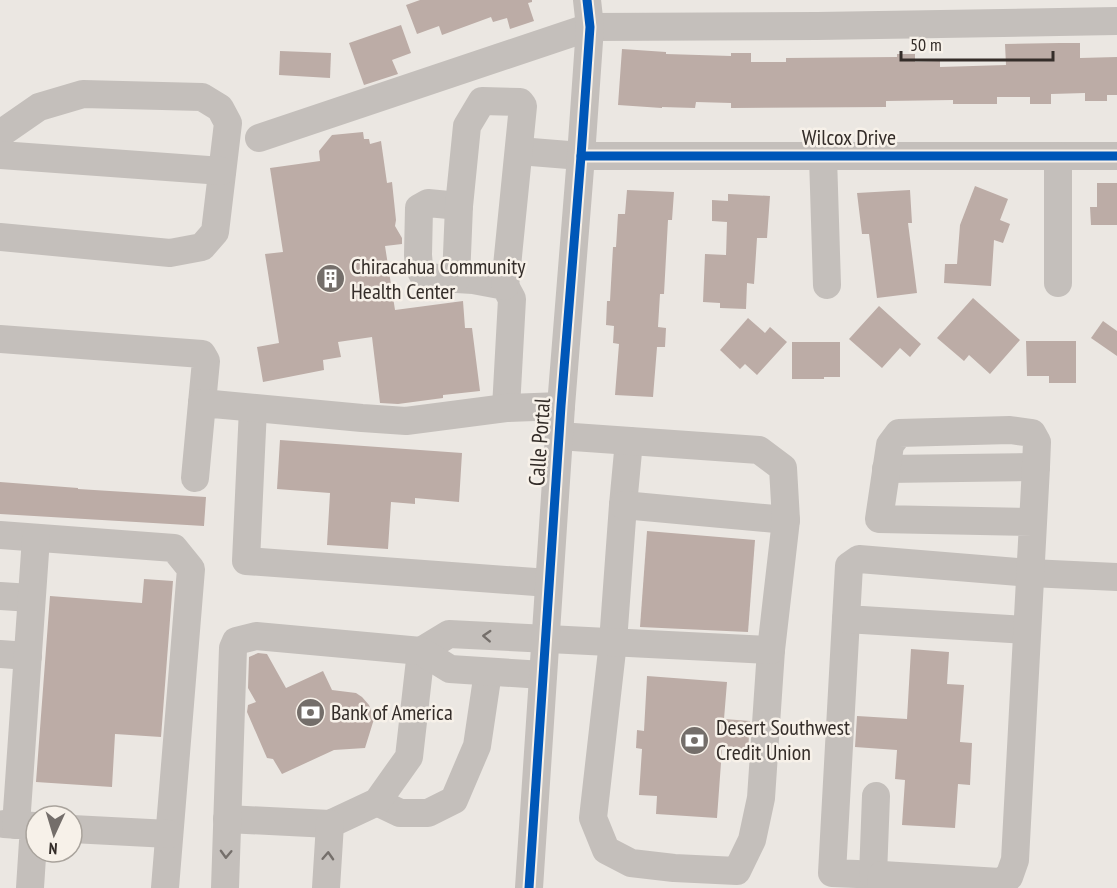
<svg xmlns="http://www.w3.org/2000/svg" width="1117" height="888" font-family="'PT Sans Narrow',sans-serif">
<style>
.building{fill:#bcaca6}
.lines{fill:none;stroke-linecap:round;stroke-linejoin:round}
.minor{stroke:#c4bfbb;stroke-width:28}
.cycleway-casing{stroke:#f7f1e9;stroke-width:13}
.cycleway{stroke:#0057b8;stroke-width:9}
.oneway{stroke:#756f6b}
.labels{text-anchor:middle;stroke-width:5;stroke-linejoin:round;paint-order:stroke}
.street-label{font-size:22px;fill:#342d29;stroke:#f7f1e9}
.poi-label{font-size:22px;fill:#342d29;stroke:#f7f1e9;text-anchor:start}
</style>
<rect width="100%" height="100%" fill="#ebe7e2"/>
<g class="building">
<path d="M420,0H532V2L528,3L534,21L510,29L507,18L493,22L491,17L442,35L439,26L417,34L406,5Z"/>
<path d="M401,25L411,53L392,60L398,74L364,85L349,43Z"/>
<path d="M1060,43H1080V58L1117,57V95H1107V101H1085V93L1051,94V104H1030V97H997V104H953V100L886,101V107L731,108V103L696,102L695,108L662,107V108L618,105L622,49L666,52V54L731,56V53H751V62H786V58L897,57V54H915V62L940,61V67L1006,65L1005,44Z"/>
<path d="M280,51L331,53L330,78L279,75Z"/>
<path d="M363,132L364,139H369L370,144L381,141L387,183L392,182L396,220L395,226L402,238V244L385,246L395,310L463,301L465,328H472L480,391L443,395V398L398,404L380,403L372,337L338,342L341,357L323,360L324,370L263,382L257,347L279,343L265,254L283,252L270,168L320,161L319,151L332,135Z"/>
<path d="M1097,183H1117V225H1091L1090,207H1097Z"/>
<path d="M975,186L1008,199L1000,220L1010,224L1003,243L994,240L991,286L944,283L945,264H957L960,225Z"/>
<path d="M627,190L674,192L672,220H668L664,294H660L658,327L666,328L665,347H657L653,397L615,395L619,344L613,343L614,326L606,325L607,301H610L613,247H616L618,214H625Z"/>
<path d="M910,190L912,223H908L917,293L877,298L869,234H862L857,193Z"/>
<path d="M728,194L770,196L767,238H757L754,284L747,283L746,309L720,308V303L703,302L705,254L726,255L727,222L712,221V200L728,201Z"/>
<path d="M973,298L1020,340L990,374L969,355L964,361L937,338Z"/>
<path d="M879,306L921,344L910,357L900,348L882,368L849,339Z"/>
<path d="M748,318L765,333L770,327L787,342L757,375L745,364L740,369L720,350Z"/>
<path d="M1103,321L1117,331V356L1091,338Z"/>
<path d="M1026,341H1076V383H1049V376H1027Z"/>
<path d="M792,342H840V377H824V379H792Z"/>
<path d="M280,440L462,453L459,502L415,498V504L391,502L388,549L327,545L330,493L277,489Z"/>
<path d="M0,482L78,488V489L206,497L204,526L0,514Z"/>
<path d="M647,531L755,540L748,632L640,627Z"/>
<path d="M144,579L173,581L161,737L115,734L112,787L36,782L50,596L142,603Z"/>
<path d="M911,649L949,652L947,684L964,685L960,742L972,743L970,785L958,784L955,828L902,825L905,780L895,779L897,750L855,747L857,716L907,719Z"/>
<path d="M258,653L267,654L286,688L323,671L332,690L356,693L362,697L369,705L374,719L365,748L334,750L282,774L273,759L267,758L247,712L248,705L256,702L248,688L249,657Z"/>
<path d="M647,676L727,682L724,719L750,721L748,751L722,749L717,818L656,814L657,796L639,795L642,749L636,748L637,730L644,731Z"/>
</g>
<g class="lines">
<g class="minor">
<path d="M0,134L39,107L83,94L202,97L220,108L228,123L215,232L202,247L170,253L0,237"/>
<path d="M259,138L590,27L817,26L1117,21"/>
<path d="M519,151L581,156H1117"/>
<path d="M0,155L222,171"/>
<path d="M1058,156V283"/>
<path d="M823,157L827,285"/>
<path d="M459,206L428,203L419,208L418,255L419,267L424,277L473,280L505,286L512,299L506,408"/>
<path d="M456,279L459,206L467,126L482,101L520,102L523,106L505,286"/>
<path d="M0,339L202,354L206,361L202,403"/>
<path d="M253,408L246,561L549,583"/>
<path d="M629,441L623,505L613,642L593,818L606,850L631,863L674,868L737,871L752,840L761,798L771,650"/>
<path d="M886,469L1036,467"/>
<path d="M195,478L202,403L362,418L406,421L506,408L561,406"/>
<path d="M623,505L786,520"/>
<path d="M0,535L174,548L191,569L165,888"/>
<path d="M0,596L31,598"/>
<path d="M846,619L832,873L882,875"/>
<path d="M1027,630L846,619L849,566L859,559L1030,573L1117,577"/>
<path d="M421,651L449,634L771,650L786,520L783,468L759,450L559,436"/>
<path d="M0,654L28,656"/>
<path d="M377,802L400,813H428L454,800L477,746L488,672"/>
<path d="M227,819L330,824L377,802L409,757L421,651"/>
<path d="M4,824L34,826L30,888"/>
<path d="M16,825L36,538"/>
<path d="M72,829L169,834"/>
<path d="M873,875L876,796"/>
<path d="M225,888L233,648L236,641L256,636L421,651L450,669L543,675"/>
<path d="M326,888L330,824"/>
<path d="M529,888L561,406L581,156L590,27L587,0"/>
<path d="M881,888L882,875L1000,882L1009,877L1015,860L1036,467L1037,442L1032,433L1010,430L899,433L890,445L879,519L1033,522"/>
</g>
<defs>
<g id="cycleway">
<path d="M581,156H1117"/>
<path d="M529,888L561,406L581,156L590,27L587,0"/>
</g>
</defs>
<use href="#cycleway" class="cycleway-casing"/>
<use href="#cycleway" class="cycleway"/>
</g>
<defs><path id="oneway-chevron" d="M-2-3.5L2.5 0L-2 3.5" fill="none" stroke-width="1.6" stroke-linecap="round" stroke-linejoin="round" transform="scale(1.5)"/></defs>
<g class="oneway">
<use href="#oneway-chevron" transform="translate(487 636) rotate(-177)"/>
<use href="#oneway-chevron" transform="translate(226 854) rotate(92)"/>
<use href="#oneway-chevron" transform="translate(328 856) rotate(-87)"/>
</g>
<defs>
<symbol id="building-disc" viewBox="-11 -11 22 22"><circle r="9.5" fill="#746e6a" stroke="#f7f1e9"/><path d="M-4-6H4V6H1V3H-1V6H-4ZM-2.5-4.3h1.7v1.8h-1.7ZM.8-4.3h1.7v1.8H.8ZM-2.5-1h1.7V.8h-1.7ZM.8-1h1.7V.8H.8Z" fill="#fff"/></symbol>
<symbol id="bank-disc" viewBox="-11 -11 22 22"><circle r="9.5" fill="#746e6a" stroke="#f7f1e9"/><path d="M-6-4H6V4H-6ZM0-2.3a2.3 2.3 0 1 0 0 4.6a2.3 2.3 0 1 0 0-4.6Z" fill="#fff"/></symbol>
</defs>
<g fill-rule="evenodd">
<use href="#building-disc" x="314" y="262" width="33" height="33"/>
<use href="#bank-disc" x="294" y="696" width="33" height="33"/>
<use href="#bank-disc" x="678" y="724" width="33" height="33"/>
</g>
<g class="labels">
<g class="street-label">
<text x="849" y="145">Wilcox Drive</text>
<text transform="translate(539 442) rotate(-86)" y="8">Calle Portal</text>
</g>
<g class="poi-label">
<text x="351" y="274">Chiracahua Community<tspan x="351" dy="25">Health Center</tspan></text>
<text x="331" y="720">Bank of America</text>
<text x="716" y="735">Desert Southwest<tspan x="716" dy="25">Credit Union</tspan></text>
</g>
</g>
<g transform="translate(54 834) rotate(184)"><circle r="28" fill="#f7f1e9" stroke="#a9a39c" stroke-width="1.5"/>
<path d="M0-4.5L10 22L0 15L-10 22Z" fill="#746e6a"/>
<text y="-9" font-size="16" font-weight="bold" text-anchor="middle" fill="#342d29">N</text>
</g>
<path d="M901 51v9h152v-9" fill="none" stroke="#342d29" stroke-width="3"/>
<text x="910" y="51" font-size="18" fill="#342d29" stroke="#f7f1e9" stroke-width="4.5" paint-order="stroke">50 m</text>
</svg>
